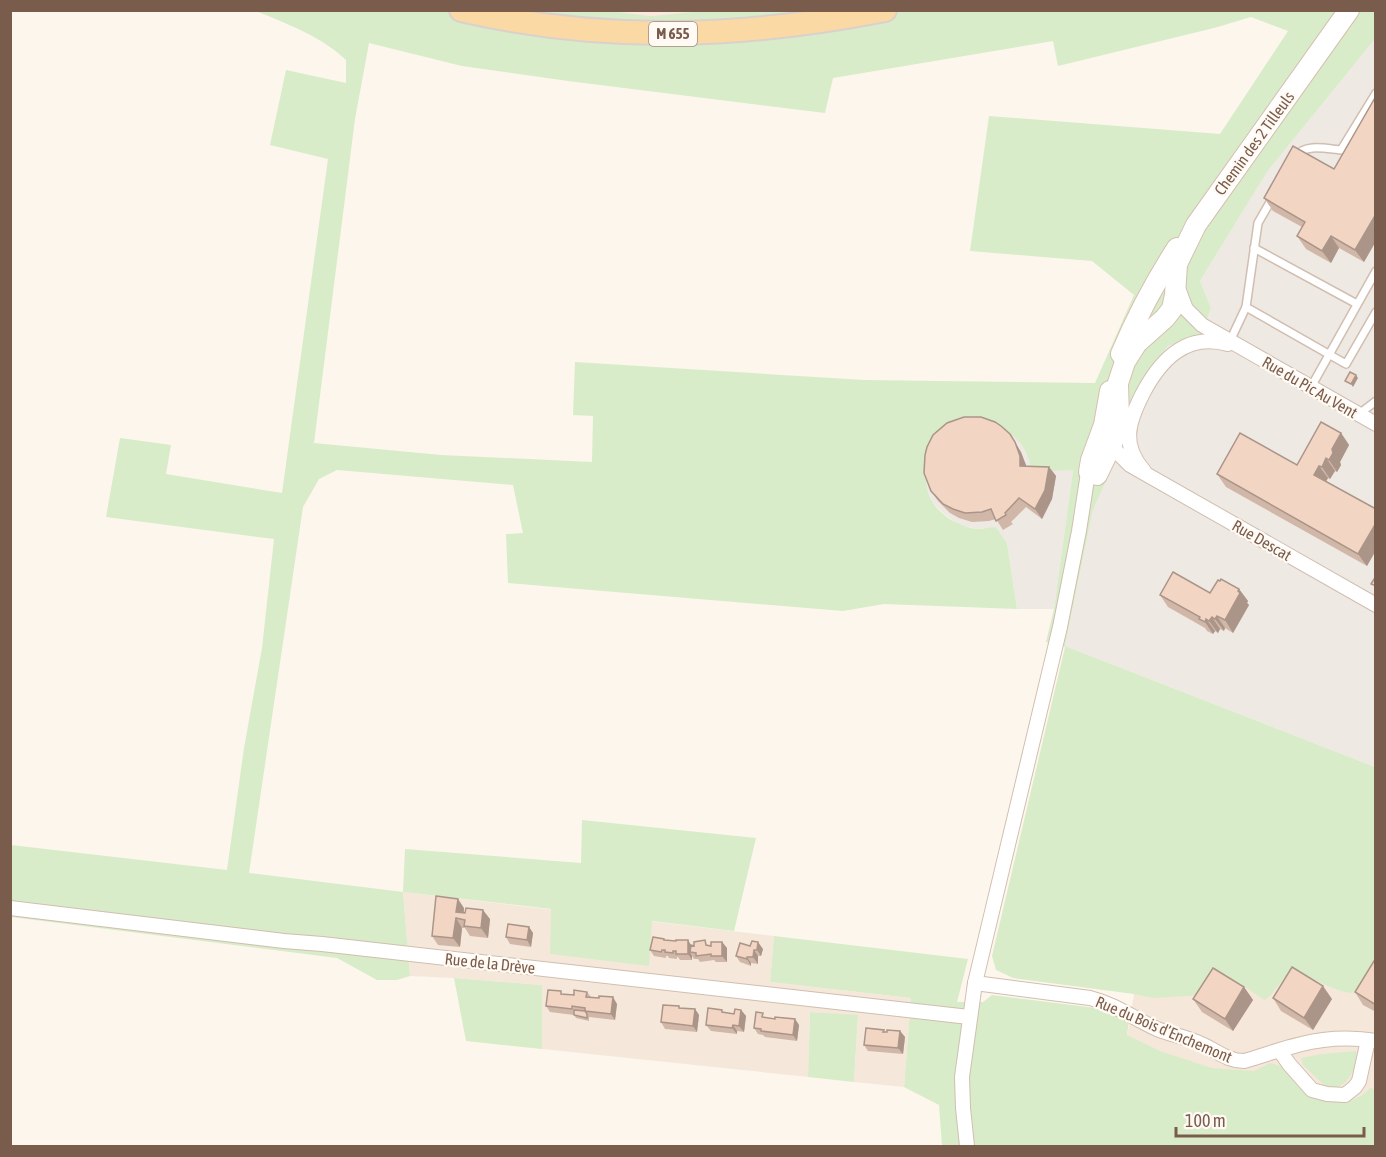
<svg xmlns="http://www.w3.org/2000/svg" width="1386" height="1157" font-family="'Asap Condensed',sans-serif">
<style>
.residential{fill:#f5e8da}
.commercial{fill:#fde8e0}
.industrial{fill:#efe9e4}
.green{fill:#d8ecc9;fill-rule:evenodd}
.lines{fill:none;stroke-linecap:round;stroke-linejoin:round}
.lane-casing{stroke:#d1beb0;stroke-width:10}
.street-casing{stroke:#d1beb0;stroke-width:16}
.secondary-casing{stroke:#d6c0b0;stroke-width:22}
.primary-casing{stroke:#dad1cd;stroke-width:26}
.lane{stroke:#fff;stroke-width:7}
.street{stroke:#fff;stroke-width:14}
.secondary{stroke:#fff;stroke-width:20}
.primary{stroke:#fbd9a5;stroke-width:22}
.wall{fill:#d1b7a8}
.shaded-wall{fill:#aa9588}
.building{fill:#f3d5c3;stroke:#aa9588;stroke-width:1.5}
.labels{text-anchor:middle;stroke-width:4.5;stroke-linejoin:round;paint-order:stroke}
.shield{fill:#fffaf3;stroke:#a28b7f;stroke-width:1.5}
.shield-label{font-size:15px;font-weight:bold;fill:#7a5c4d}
.street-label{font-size:16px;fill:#7a5c4d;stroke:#fffaf3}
</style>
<rect width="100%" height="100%" fill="#fdf6ec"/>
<g class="residential">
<path d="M403,892L774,936L770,982L911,998L904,1087L854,1082L858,1016L810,1012L808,1077L542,1049V985L454,978L410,976Z"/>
<path d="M1375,938V1139L1223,1079L1126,1043L1134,994Z"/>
</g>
<path class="commercial" d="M600,11H714L651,16Z"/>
<g class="industrial">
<path d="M1375,39V767L1065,646L1093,510L1107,479L1130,410L1147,375L1168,346L1202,334L1211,308L1200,281L1267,172Z"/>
<path d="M991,423L1006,431L1018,439L1029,456L1073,470L1054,609H1017L1007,543L996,527L978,529L959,525L943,513L932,502L926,486L925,471Z"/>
</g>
<g class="green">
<path d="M600,10L651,16L714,10L1375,11V39L1267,172L1200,281L1211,308L1202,334L1168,346L1147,375L1130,410L1107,479L1093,510L1065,646L1375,767V965C1371,972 1361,989 1354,992C1345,997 1306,975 1295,970L1285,977L1271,995L1265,1000C1250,992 1241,981 1224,976L1203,995L1152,998L1134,994L1013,978L996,970L992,956L1065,647L1046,642L1054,609L1073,470L1032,472C1026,443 1017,436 991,423L925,471C926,482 927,494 933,503C943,517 960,527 977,529C983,529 990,527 996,527L1007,543L1017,609L884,604L843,611L508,583L506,534L523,533L513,485L337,470L319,479L303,507L249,873L403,892L405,849L581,863L582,820L756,838L734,931L652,921L649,966L550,954L551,909L403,892L410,976L397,980H377L337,958L11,917V845L227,870L244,748L262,648L274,539L106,517L120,438L171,445L166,474L282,493L328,159L270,145L286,70L346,83V60C321,36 287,24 256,11ZM1251,17L1288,31L1220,134L989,116L970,251L1092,261L1134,295L1095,383L864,380L575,362L573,415L593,416L592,462L441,455L314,443L355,119L369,43L462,66L568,81L825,113L833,78L1053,41L1058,66L1214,28Z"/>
<path d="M774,936L968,959L957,1002H983L992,995L1104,1009L1129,1021L1127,1035L1160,1051L1212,1068L1254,1071L1270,1063C1274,1064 1280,1065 1283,1068C1291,1073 1295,1083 1302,1089C1323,1104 1351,1109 1370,1088L1375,1089V1146H942L939,1105L904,1087L911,998L770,982Z"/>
<path d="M454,978L542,985V1049L466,1041Z"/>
<path d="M810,1012L858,1015L854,1082L808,1077Z"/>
<path d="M1356,1051L1357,1061L1352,1073L1345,1083L1336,1088L1325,1086L1303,1065L1301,1058L1322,1054Z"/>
</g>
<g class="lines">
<defs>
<g id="lane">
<path d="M1297,156C1304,143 1328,149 1341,150L1376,93"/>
<path d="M1254,248L1357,304"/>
<path d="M1246,307L1346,364L1376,312"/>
<path d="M1230,341L1246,307L1258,223L1273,197"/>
<path d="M1311,387L1376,271"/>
<path d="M1359,414L1376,401"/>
</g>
<g id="street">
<path d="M1178,288L1186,309L1202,325L1376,424"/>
<path d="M1110,437L1116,451L1130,465L1376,605"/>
<path d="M1144,471C1121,445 1128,423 1142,395C1160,360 1186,332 1228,344"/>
<path d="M10,908L284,941L322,944L969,1017"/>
<path d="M975,983L1090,998C1117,1005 1133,1018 1157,1029C1172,1035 1187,1037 1201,1044C1216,1050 1227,1061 1244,1061C1269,1054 1296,1043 1323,1040C1340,1038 1358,1038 1376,1041"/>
<path d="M1280,1051L1289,1064L1312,1090L1327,1094L1345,1095L1355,1087L1359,1081L1368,1040"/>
<path d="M967,1146L963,1108L962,1077L975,983L1060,627L1079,531L1088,473"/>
</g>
<g id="secondary">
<path d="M1121,354C1137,316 1155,282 1177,248"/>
<path d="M1089,472L1091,460L1104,425L1110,391"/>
<path d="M1097,475L1112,444L1117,430L1119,418L1118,383L1125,362L1137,343L1165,318L1172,309L1175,295L1177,264L1196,225L1349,10"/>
</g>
<path id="primary" d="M461,10C603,43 743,38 885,10"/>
</defs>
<use href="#lane" class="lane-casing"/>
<use href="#street" class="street-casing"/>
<use href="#secondary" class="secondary-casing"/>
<use href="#primary" class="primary-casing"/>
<use href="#lane" class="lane"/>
<use href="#street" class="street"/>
<use href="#secondary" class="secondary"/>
<use href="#primary" class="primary"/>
</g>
<g class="wall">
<path d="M1376,96V241L1364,262L1339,248L1331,263L1306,249L1297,236L1302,227L1273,211L1264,198L1334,169Z"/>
<path d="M1341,433L1349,445L1340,462L1341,465L1337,472L1335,471L1330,479L1328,478L1326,481L1376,509V550L1367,566L1226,487L1217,474L1297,465Z"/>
<path d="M1021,452L1026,467H1049L1056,476L1052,499L1042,519L1026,507L1011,522L1013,524L1003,530L996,519L989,521L972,522L959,518L950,513L938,501L931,491Z"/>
<path d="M1239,589L1248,601L1247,603L1249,605L1233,633L1225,628L1224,631L1220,629L1218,633L1215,631L1213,634L1207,631L1205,628L1168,607L1160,595L1210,593Z"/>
<path d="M464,908V913L490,919L488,938L470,936L465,928H462L460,947L438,945L432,936Z"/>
<path d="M529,927L533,933L531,947L510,944L506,937Z"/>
<path d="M665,940L676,941L688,940L691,945L711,946L722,942L727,948V962H716L714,960L700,962L698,959H694L692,956V960H680L678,957H677V959L669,958L668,956H666V958L654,956L650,950Z"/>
<path d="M750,946L763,949L761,956H758V964L751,963V966L740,962L736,956Z"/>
<path d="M1376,962V1012L1363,1005L1355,992Z"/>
<path d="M1244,987L1253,1000L1233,1031L1202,1012L1193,999Z"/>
<path d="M587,992L591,997L617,1004L615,1020L589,1017V1021L576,1018L574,1015L550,1012L546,1006L563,994L574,995Z"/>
<path d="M1273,998L1332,999L1313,1030L1281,1011Z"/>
<path d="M695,1009L699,1015L697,1032L665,1029L661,1022Z"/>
<path d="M741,1010L746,1016L744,1032L737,1031V1034L711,1031L706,1025L724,1013L734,1014Z"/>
<path d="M766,1018L795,1019L799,1025L797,1041L765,1037L763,1035L758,1034L754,1028Z"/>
<path d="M900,1031L905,1037L903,1054L868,1051L864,1045L885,1032Z"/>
</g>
<g class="shaded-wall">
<path d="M1376,214V241L1364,262L1355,250Z"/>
<path d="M1331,236L1339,248L1331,263L1322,251Z"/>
<path d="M1356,375L1358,378L1353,387L1351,384Z"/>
<path d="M1341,433L1349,445L1340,462L1341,465L1337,472L1329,460L1332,449Z"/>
<path d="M1010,434L1021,452L1026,465L1027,476L1020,466Z"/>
<path d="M1326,458L1335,471L1330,479L1322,467Z"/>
<path d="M1319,466L1328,478L1323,487L1314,475Z"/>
<path d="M1049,467L1056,476L1052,499L1042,519L1035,509Z"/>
<path d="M1376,523V550L1367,566L1358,554Z"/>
<path d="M1239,589L1248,601L1247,603L1249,605L1233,633L1225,620Z"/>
<path d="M1217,616L1225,628L1224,631L1215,619Z"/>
<path d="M1212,617L1220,629L1218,633L1209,621Z"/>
<path d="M1206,619L1215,631L1213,634L1205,622Z"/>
<path d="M458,899L464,908L463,919L456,912Z"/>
<path d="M483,910L490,919L488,938L481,928Z"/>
<path d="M456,918L462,928L460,947L453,938Z"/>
<path d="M529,927L533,933L531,947L527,940Z"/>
<path d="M688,940L692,947L690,952L692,956V960L688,954Z"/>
<path d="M722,942L727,948V962L722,956Z"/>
<path d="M758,942L763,949L761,956L757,950Z"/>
<path d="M754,950L758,956V964L753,957Z"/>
<path d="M747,957L751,963V966L747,959Z"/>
<path d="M1323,986L1332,999L1313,1030L1304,1018Z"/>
<path d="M1244,987L1253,1000L1233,1031L1225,1019Z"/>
<path d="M613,997L617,1004L615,1020L611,1014Z"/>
<path d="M695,1009L699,1015L697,1032L693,1026Z"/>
<path d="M741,1010L746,1016L744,1032L739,1026Z"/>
<path d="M795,1019L799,1025L797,1041L793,1035Z"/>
<path d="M733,1025L737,1031V1034L732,1028Z"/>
<path d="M900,1031L905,1037L903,1054L898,1048Z"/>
</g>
<g class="building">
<path d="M1376,96V214L1355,250L1331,236L1322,251L1297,236L1305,222L1264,198L1293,146L1334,169Z"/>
<path d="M1350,372L1356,375L1351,384L1345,381Z"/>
<path d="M964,417H981L995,422L1001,426L1010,434L1015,442L1020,456V466L1049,467L1045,490L1035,509L1019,498L1005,513L1006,515L996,521L991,509L982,512L965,513L953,509L943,504L931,491L924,473L925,455L927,447L933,435L947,423Z"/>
<path d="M1321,422L1341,433L1332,449L1333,453L1329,460L1326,458L1322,467L1319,466L1314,475L1376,509V523L1358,554L1217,474L1240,433L1297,465Z"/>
<path d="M1173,572L1210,593L1218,580L1220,581L1221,579L1239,589L1238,591L1240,593L1225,620L1217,616L1215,619L1212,617L1209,621L1206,619L1205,622L1199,619L1200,617L1160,595Z"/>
<path d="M1376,576V586L1371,584Z"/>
<path d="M436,896L458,899L456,912L465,913L466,908L483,910L481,928L464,926L465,920L456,918L453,938L432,936Z"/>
<path d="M508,924L529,927L527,940L506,937Z"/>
<path d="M653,937L664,939V940L676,941V940H688V954H676V951H673V953L665,952V950H662L661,952L650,950Z"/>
<path d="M705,940L706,945L711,946V942H722V956H711V954L696,956V953L690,952L691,945L694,946V942Z"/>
<path d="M752,941L758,942L757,950H754L753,957H747V959L736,956L740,943L750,946Z"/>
<path d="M1374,961L1376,962V1005L1355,992Z"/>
<path d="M1292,967L1323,986L1304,1018L1273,998Z"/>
<path d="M1213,968L1244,987L1225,1019L1193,999Z"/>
<path d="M548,990L561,991V994L574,995V990L587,992L586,997L599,998V996L613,997L611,1014L585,1011V1008L572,1006V1009L546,1006Z"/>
<path d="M663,1005L679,1006V1008L695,1009L693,1026L661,1022Z"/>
<path d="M708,1008L722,1010V1012L734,1014L735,1009L741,1010L739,1026L733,1025L732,1028L706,1025Z"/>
<path d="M574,1010L585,1011L587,1014V1018L574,1015Z"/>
<path d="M756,1012L763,1013L762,1017L775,1019V1017L795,1019L793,1035L761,1031V1029L754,1028Z"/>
<path d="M866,1028L884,1030L883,1032H887V1030L900,1031L898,1048L864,1045Z"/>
</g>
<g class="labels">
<rect class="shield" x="649" y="22" width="48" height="24" rx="4.5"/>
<g class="shield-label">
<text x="673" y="39">M 655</text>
</g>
<g class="street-label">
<text transform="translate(1254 143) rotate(-54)" y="6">Chemin des 2 Tilleuls</text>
<text transform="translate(1310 387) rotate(30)" y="6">Rue du Pic Au Vent</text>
<text transform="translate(1262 540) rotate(30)" y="6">Rue Descat</text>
<text transform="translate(490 963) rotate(6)" y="6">Rue de la Drève</text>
<text transform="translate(1164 1029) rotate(23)" y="6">Rue du Bois d’Enchemont</text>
</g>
</g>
<rect width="1386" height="1157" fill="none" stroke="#7a5c4d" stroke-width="24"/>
<path d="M1176 1127v9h188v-9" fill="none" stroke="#7a5c4d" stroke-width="3"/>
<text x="1185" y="1127" font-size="18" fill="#7a5c4d" stroke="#fffaf3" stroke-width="4.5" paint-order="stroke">100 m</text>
</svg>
